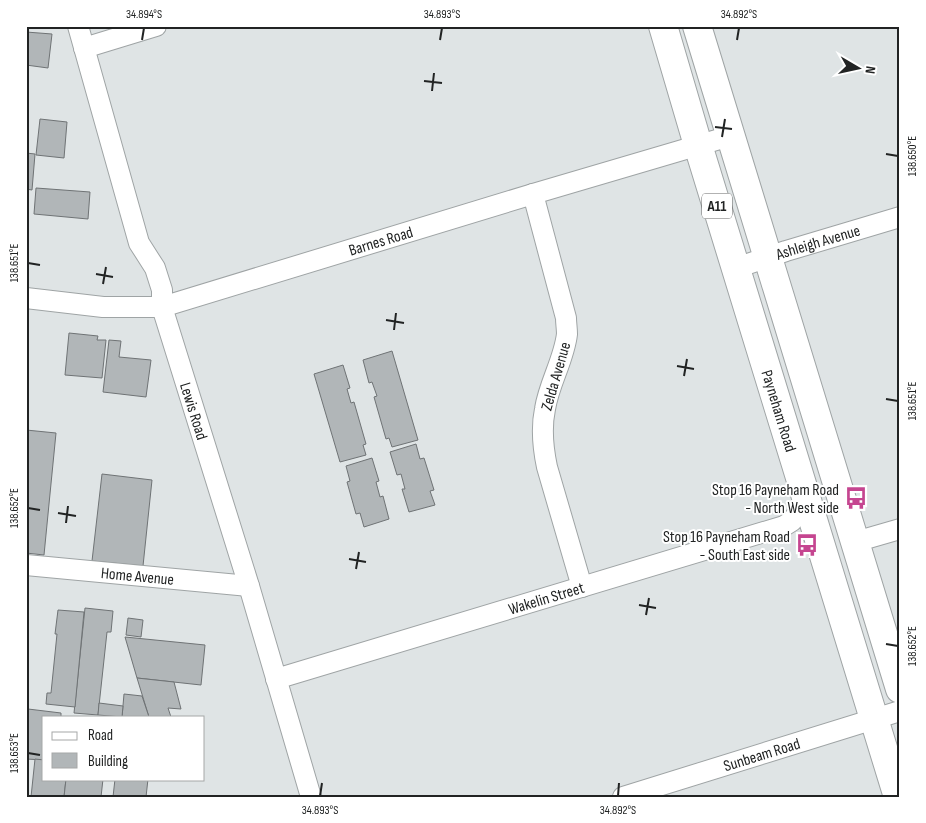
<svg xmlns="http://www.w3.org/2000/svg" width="926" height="823" font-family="'Sofia Sans Condensed',sans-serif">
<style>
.building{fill:#b1b6b8;stroke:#6f7375}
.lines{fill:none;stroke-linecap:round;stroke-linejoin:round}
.minor-casing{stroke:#9fa4a5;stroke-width:22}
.primary-casing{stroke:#9fa4a5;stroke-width:30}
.minor{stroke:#fff;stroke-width:20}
.primary{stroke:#fff;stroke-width:28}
.ticks{fill:none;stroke:#212323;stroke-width:2}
.labels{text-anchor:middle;stroke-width:4;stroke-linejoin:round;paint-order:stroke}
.shield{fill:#fff;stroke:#646565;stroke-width:1}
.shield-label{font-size:15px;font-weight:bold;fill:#212323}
.street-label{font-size:16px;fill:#212323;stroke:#fff}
.poi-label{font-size:16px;fill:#212323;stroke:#fff;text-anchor:end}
.neatline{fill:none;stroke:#212323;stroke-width:2}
.ticks-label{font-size:12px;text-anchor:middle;fill:#212323}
</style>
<rect width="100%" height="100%" fill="#dfe4e5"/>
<g class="building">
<path d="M26,32L52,34L48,68L26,65Z"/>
<path d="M40,119L67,122L64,158L36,155Z"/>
<path d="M26,153L35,154L32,190L26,189Z"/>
<path d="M36,188L90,192L88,219L34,214Z"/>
<path d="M69,333L98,336L97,340H106L102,378L65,375Z"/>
<path d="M109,340L121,341L119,357L151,360L146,397L103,392Z"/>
<path d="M392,351L418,440L392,447L389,438L386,439L374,397L377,396L372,382L369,383L363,360Z"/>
<path d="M343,365L350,388L347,389L351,403L354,402L366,444L363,445L366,455L340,462L314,374Z"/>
<path d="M26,430L56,433L44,555L26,553Z"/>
<path d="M416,444L420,459L424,458L434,490L430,491L435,505L409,512L402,489H405L401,474L397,475L390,452Z"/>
<path d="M372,458L379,481L376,482L380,497L383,496L389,519L364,527L360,513L356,514L347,482L350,481L346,466Z"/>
<path d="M102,474L152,480L143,566L92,561Z"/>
<path d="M85,608L113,611L111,632H107L98,715L74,713Z"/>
<path d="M58,610L84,612L75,707L46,704L47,693H51L57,634H55Z"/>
<path d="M128,618L143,620L141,637L126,635Z"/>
<path d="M125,637L205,645L201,685L137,678Z"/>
<path d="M137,678L174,682L181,709L168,708L171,717H149Z"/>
<path d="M124,694L142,696L149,717H122Z"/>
<path d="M99,703L123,706L122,717L98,715Z"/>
<path d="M28,709L61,713V717H44V760L26,759V724Z"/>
<path d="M35,759L44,760V779H66L64,797H31Z"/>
<path d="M66,779H103L101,797H64Z"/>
<path d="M115,779H148L146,797H113Z"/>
</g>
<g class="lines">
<defs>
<g id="minor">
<path id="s1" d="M78,26L139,243L155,268L162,290V307L249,586L311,797"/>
<path d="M84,48L156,26"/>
<path d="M533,194L566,318C566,323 567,329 567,334C564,360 549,383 545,409C541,428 543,448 547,467L582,587"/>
<path id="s2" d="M736,268L786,251L900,217"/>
<path id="s3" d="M26,298L103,307H162L533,194L730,136"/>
<path d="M855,542L900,529"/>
<path id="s4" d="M26,565L249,586"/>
<path id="s5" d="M276,679L784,526L792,521L807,500"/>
<path id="s6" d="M623,797L900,711"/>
</g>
<g id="primary">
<path id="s7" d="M663,26L698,145L898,797"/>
<path d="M697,26L900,689"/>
</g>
</defs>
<use href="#minor" class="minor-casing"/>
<use href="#primary" class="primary-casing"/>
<use href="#minor" class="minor"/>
<use href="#primary" class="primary"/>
</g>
<path class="ticks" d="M142,40L144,28M440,40L442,28M737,40L739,28M424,81L442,83M432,91L434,73M715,127L732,129M722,137L725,119M886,154L898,156M28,263L40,265M96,274L113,277M103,284L106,267M386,320L404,323M394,330L396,313M677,366L694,369M684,376L687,359M886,399L898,401M28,508L40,510M58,513L76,516M66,523L68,506M349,559L366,562M356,569L359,552M639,605L656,608M646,615L649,598M886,644L898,646M28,753L40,755M320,796L322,783M618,796L619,783"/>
<defs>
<symbol id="bus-bare" viewBox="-9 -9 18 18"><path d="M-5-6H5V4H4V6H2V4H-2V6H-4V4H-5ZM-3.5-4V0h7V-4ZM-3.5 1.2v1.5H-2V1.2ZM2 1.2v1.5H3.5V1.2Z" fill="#c54590" stroke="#fff" stroke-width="2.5" paint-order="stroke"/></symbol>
</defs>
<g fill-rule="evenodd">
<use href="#bus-bare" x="840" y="482" width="32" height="32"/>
<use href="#bus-bare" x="791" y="529" width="32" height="32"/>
</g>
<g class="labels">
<rect class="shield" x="702" y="193.5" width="30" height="25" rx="4"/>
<g class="shield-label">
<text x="717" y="211">A11</text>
</g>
<g class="street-label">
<text dy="6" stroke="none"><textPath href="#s3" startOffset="365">Barnes Road</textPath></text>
<text dy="6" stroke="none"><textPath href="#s2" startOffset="86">Ashleigh Avenue</textPath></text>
<text transform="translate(555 376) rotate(-74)" y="6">Zelda Avenue</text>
<text dy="6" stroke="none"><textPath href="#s1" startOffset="404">Lewis Road</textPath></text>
<text dy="6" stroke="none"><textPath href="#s7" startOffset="402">Payneham Road</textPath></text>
<text dy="6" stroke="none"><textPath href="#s4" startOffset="112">Home Avenue</textPath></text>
<text dy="6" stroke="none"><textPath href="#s5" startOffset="282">Wakelin Street</textPath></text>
<text dy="6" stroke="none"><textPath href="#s6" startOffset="145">Sunbeam Road</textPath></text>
</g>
<g class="poi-label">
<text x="839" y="495">Stop 16 Payneham Road<tspan x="839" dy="18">- North West side</tspan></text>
<text x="790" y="542">Stop 16 Payneham Road<tspan x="790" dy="18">- South East side</tspan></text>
</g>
</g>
<rect width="926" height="823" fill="none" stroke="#ffffff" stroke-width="55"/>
<rect x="42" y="716" width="162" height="65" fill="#ffffff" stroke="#a6a7a7"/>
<rect x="52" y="732" width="25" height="8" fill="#ffffff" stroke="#a6a7a7"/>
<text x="88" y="740" font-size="15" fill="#212323">Road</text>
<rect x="52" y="753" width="25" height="15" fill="#b1b6b8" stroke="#a6a7a7"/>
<text x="88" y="766" font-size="15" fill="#212323">Building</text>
<g transform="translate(858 68) rotate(99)" stroke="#ffffff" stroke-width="4" paint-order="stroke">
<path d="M0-4L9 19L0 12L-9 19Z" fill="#212323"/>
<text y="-8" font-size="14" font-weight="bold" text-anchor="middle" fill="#212323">N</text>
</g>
<rect x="28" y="28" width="870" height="768" class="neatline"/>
<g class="ticks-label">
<text x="144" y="18">34.894°S</text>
<text x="442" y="18">34.893°S</text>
<text x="739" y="18">34.892°S</text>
<text transform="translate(912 156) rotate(-90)" y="4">138.650°E</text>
<text transform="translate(14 263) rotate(-90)" y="4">138.651°E</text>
<text transform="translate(912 401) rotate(-90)" y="4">138.651°E</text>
<text transform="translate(14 508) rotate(-90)" y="4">138.652°E</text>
<text transform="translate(912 646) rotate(-90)" y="4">138.652°E</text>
<text transform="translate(14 753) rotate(-90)" y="4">138.653°E</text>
<text x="320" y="814">34.893°S</text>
<text x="618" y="814">34.892°S</text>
</g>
</svg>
